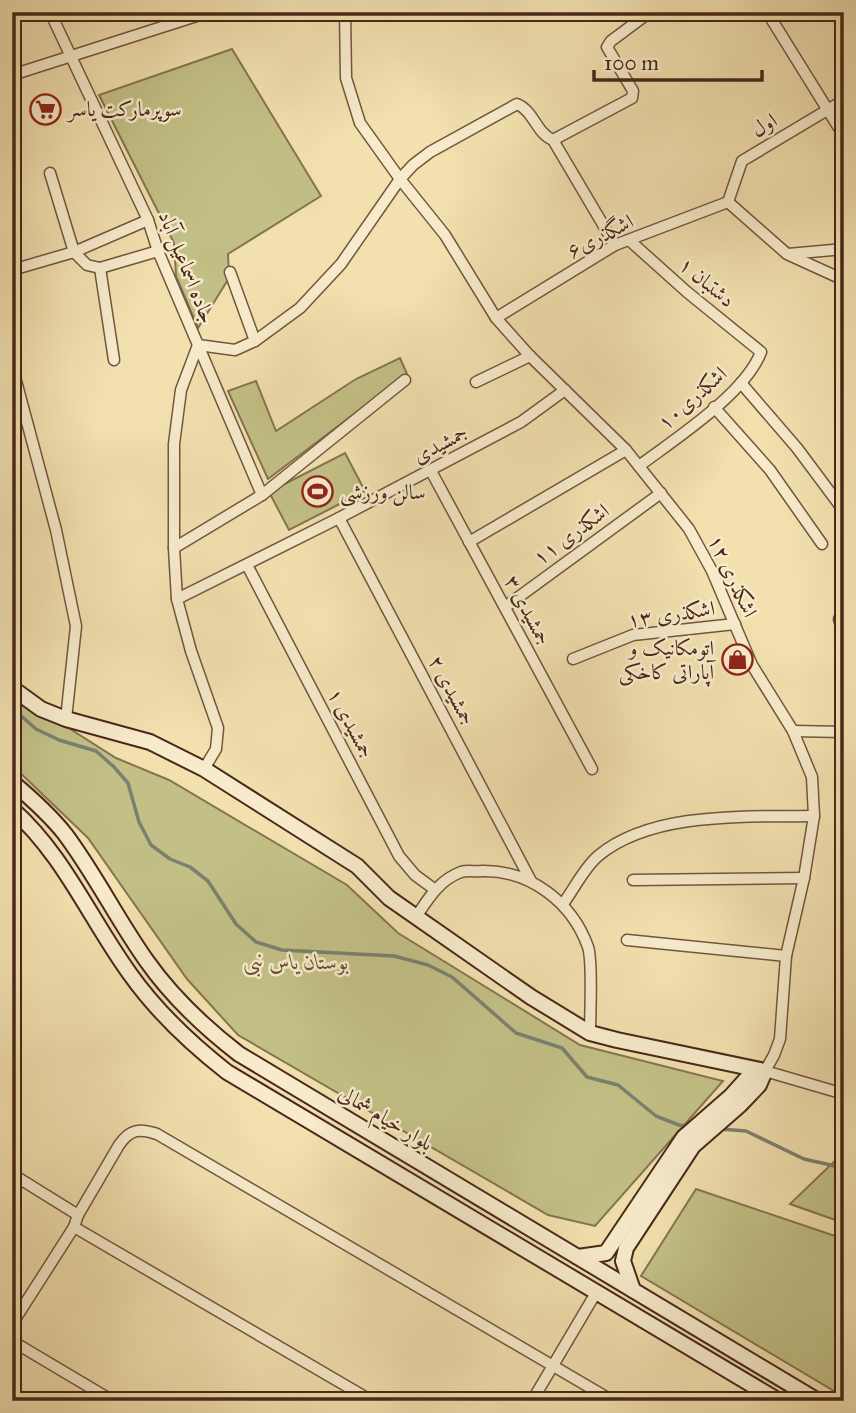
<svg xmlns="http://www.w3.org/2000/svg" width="856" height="1413" font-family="'IM FELL Great Primer',Amiri,serif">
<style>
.green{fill:#c2c086;stroke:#867450;stroke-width:2}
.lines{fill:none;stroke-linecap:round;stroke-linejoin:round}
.stream{stroke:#7a8170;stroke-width:3.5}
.street-casing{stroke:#73553f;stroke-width:13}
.secondary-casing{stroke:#49271a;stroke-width:18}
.street{stroke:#f7ebcb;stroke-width:10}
.secondary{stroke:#f7ebcb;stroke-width:14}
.labels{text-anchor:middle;stroke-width:5;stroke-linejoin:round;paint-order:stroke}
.poi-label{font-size:21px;fill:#49271a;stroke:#f7ebcb;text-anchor:start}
.street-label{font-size:21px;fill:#49271a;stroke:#f7ebcb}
.park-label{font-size:21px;font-style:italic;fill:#674d35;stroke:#f7ebcb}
</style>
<rect width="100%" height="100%" fill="#f2e0af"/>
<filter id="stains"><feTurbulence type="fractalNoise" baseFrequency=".00286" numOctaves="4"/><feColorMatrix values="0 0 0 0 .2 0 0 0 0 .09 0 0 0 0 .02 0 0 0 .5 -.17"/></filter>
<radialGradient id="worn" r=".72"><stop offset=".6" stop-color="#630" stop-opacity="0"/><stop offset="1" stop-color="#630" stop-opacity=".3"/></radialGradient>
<g class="green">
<path d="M232,49L321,196L228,254L229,278L198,328L176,276L174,243L99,95Z"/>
<path d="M400,358L407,374L268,479L228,391L256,381L276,431L356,379Z"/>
<path d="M345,453L365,491L289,530L269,492Z"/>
<path d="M12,692L116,758L169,780L347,885L398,933L580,1045L723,1081L595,1226L548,1215L238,1035L187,979L88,838L12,765Z"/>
<path d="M844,1152V1223L790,1204Z"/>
<path d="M696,1189L844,1239V1397L641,1276Z"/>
</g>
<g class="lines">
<g class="stream">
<path d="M12,708L36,729L59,740L96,751L114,767L128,783L139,822L151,845L170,859L190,867L208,881L236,924L256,942L282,950L394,956L428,965L452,977L516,1033L562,1048L587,1077L618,1085L656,1116L679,1125L688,1126"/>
<path d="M720,1129L746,1131L804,1159L844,1168"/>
</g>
<defs>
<g id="street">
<path d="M50,12L148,220L158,251L262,495"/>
<path d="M345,12L346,78L360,123L400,179L445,235L496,318L530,356L626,450L689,529L712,571L752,665L793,731L812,777L814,816L804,878L786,956L780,1039L774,1055L765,1071L844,1094"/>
<path d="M767,12L844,136"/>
<path d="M12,75L209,12"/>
<path d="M553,140L632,98L633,91L607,47L611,41L650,12"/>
<path d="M50,173L74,252L87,265L100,268L158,251"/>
<path d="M728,202L742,161L844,100"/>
<path d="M728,202L787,254L844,280"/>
<path d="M629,240L687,292L761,352C745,394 675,439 639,466"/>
<path d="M788,254L844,249"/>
<path d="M100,268L114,360"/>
<path d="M12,270L74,252L148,220"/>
<path d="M230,272L255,341"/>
<path d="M496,318L615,245L728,202"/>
<path d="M12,366L56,530L76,626L66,719"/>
<path d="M476,382L530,356"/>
<path d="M741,383L797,448L844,511"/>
<path d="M714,407L770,470L822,544"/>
<path d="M431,471L592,769"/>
<path d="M339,518L531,881"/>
<path d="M469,542L626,450"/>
<path d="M174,548L262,495L405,380"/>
<path d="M247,565L399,856L415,875L434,889"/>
<path d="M177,599L339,518L521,422L565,390"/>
<path d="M505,607L661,493"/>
<path d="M839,619L844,637"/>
<path d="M573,659L633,635L735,624"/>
<path d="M793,731L844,732"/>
<path d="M204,769L216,749L218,728L191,651L177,599L174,548V444L181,390L198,345L235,350L255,341L300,308L341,264L400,179L413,165L430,152L517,104C534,111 536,133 553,140L615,245"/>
<path d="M633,880L804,878"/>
<path d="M563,904C574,889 584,868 598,856C652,811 747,817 814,816"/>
<path d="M416,917C428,899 439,880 461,872C467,870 476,872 482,871C530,870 572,902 588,947C593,962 590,1013 590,1033"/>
<path d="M627,940L786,956"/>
<path d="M12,1174L78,1215"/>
<path d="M74,1227L372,1401"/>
<path d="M12,1324L74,1227L78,1215L119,1145C130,1129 140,1128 157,1134L613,1401"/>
<path d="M12,1341L113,1401"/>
<path d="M532,1401L597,1291"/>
</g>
<g id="secondary">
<path d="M12,688L41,709L66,719L150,742L204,769L357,866L389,898L531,997L590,1033L617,1040L765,1071"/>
<path d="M12,782C31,798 50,815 65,834C95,874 117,919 146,960C172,997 204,1027 239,1054L818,1401"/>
<path d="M12,809C64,855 90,919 130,974C157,1012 190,1043 227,1072L779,1401"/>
<path d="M578,1257L606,1253L684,1137L731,1096L749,1076L764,1071"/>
<path d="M633,1290L623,1261L626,1248L693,1146L740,1105L759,1085L765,1071"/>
</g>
</defs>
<use href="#street" class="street-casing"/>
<use href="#secondary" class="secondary-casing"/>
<use href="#street" class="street"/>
<use href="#secondary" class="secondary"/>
</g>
<defs>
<symbol id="supermarket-ring" viewBox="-11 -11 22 22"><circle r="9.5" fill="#f7ebcb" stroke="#8f2418" stroke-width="1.5"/><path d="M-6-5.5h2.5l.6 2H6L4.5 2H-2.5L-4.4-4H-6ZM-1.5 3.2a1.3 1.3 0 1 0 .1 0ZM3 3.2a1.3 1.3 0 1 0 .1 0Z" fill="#8f2418"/></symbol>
<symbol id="stadium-ring" viewBox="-11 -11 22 22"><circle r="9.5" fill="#f7ebcb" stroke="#8f2418" stroke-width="1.5"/><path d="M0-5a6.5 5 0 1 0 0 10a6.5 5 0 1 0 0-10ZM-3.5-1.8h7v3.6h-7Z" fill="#8f2418"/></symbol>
<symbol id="shop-ring" viewBox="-11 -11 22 22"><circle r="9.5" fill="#f7ebcb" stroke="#8f2418" stroke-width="1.5"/><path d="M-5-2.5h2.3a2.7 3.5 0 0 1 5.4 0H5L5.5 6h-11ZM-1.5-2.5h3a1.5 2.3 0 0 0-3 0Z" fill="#8f2418"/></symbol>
</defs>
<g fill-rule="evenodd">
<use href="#supermarket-ring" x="28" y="92" width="35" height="35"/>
<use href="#stadium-ring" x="300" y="474" width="35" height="35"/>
<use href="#shop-ring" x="720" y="642" width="35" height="35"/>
</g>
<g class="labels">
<g class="poi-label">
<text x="68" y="116">سوپرمارکت یاسر</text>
<text x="340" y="499">سالن ورزشی</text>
<text x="714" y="655" text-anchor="end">اتومکانیک و<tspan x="714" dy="24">آپاراتی کاخکی</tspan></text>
</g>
<g class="street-label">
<text transform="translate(764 125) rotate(-32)" y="7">اول</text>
<text transform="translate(600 236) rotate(-27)" y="7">اشگذری۶</text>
<text transform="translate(187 267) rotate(68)" y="7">جاده اسماعیل آباد</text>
<text transform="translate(707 282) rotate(40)" y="7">دشتبان ۱</text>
<text transform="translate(692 398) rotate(-41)" y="7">اشکذری۱۰</text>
<text transform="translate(440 444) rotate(-28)" y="7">جمشیدی</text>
<text transform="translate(571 534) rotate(-36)" y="7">اشکذری ۱۱</text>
<text transform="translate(733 576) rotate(65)" y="7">اشکذری ۱۲</text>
<text transform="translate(528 610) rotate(62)" y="7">جمشیدی ۳</text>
<text transform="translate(671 614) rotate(-8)" y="7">اشکذری ۱۳</text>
<text transform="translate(452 690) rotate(62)" y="7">جمشیدی ۲</text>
<text transform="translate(351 723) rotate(62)" y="7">جمشیدی ۱</text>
<text transform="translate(386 1118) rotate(31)" y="7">بلوار خیام شمالی</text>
</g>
<g class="park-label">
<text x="296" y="969">بوستان یاس نبی</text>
</g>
</g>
<rect width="856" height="1413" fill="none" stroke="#f2e0af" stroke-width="42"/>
<rect x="14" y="14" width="828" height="1385" fill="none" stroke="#49271a" stroke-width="3.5"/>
<rect x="21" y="21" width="814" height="1371" fill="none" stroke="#49271a" stroke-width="2"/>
<path d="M594 70v10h168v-10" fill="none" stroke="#49271a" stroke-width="3.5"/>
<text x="604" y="70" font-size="21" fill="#49271a" stroke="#f7ebcb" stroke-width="5" paint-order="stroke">100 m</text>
<rect width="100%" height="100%" filter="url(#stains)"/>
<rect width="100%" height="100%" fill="url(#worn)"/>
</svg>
